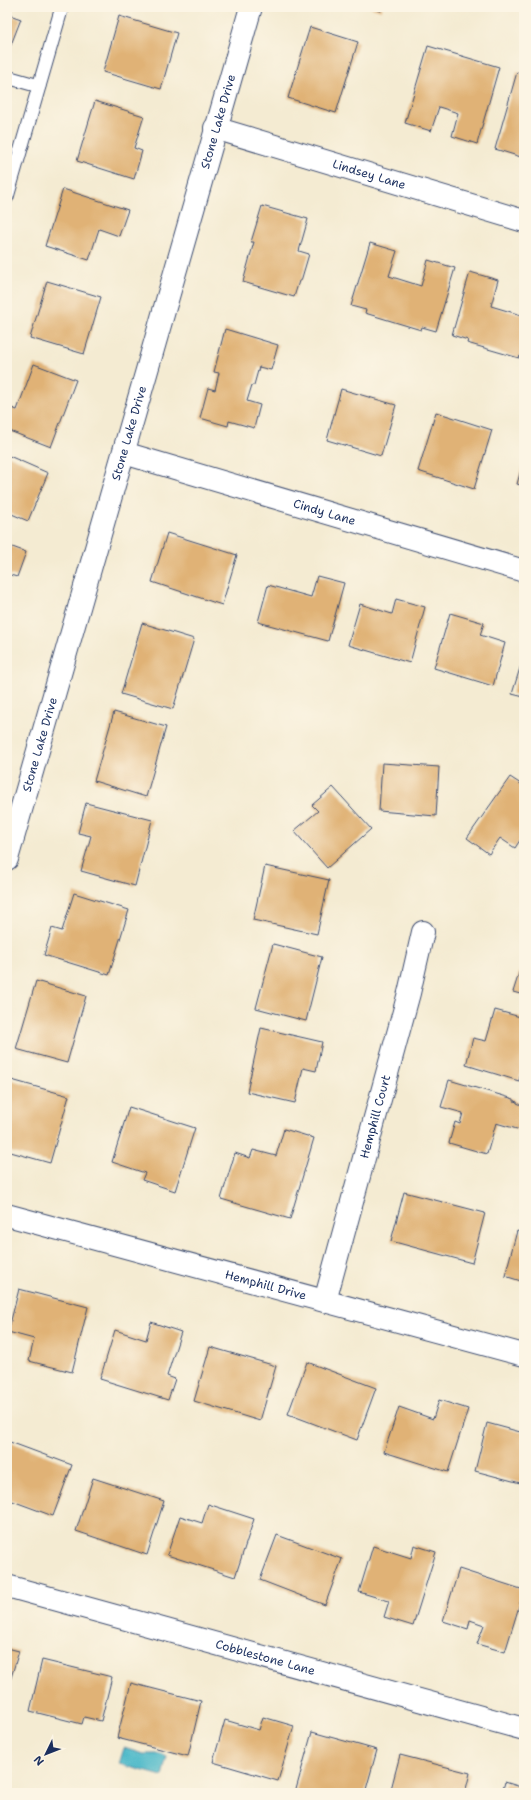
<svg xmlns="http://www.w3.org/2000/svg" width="531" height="1800" font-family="'Shantell Sans',sans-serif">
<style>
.water{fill:#4db9c9;stroke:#347494}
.building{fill:#e0b276}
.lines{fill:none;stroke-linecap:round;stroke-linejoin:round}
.lane-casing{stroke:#3c4b6f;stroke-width:15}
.street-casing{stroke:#3c4b6f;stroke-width:24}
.lane{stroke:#fff;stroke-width:13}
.street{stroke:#fff;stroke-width:22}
.labels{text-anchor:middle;stroke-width:3;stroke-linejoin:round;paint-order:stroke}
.street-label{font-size:12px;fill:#1b2f5e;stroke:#fcf5e5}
</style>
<rect width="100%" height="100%" fill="#fcf5e5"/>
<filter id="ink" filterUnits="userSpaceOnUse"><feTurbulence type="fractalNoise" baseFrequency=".025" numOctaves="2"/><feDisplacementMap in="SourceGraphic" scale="8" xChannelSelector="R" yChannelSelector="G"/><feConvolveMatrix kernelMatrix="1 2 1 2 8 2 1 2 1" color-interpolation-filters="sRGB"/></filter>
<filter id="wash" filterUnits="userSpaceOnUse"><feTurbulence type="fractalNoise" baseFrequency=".012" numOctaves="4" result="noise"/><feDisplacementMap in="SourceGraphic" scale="16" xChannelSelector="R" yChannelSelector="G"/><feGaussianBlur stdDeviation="0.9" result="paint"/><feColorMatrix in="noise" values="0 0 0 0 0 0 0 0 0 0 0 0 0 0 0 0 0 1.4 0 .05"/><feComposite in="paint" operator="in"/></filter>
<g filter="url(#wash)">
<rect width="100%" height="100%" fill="#f4ebd2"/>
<path class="water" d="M124,1748L143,1754H160L167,1757L162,1776L119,1764Z"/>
<g id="blocks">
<g class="building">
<path d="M369,7H382L381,11Z"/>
<path d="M7,14L21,19L7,55Z"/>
<path d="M119,16L177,33L161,89L103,72Z"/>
<path d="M310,27L358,42L336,113L288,98Z"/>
<path d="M428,46L499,67L477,144L452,136L458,113L439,107L431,131L405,123Z"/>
<path d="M517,72L524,74V146L521,157L495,149Z"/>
<path d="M95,101L144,116L134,148L142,151L134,179L77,161Z"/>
<path d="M63,189L128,210L119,236L99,229L89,260L45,246Z"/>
<path d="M262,206L308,219L299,251L309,254L301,281H299L294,297L243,282L254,242H251Z"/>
<path d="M370,243L397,251L389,276L421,286L428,260L455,268L436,331L422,327L421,330L365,313L366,310L351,306Z"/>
<path d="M470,272L498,280L491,306L521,315L524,305V357L520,356L519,358L467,343L468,340L452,335Z"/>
<path d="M47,281L101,297L84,354L30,338Z"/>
<path d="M225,329L278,345L271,370L259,367L254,385H252L247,401L260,405L254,428L229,421L228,426L200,418L208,388L215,390L219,373L214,372Z"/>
<path d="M34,364L76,380L51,447L7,430V406L17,410Z"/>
<path d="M341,389L396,405L381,456L327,440Z"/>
<path d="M436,412L492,430L474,489L418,471Z"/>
<path d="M7,455L48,473L28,521L7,512Z"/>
<path d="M524,459V486L517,484Z"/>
<path d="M167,533L237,555L222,605L152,582Z"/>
<path d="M7,545L26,552L17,577L7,574Z"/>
<path d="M317,576L344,583L328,641L258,622L268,585L311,597Z"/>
<path d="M396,599L425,607L410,663L348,645L360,604L392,614Z"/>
<path d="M450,613L484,623L480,635L505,643L493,686L434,668Z"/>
<path d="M142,623L194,639L173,709L121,694Z"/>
<path d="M524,655V697L512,694Z"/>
<path d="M114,712L166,727L146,797L94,781Z"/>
<path d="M382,763L439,767L436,816L379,811Z"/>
<path d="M510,777L524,786V834L515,848L500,838L489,854L467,838Z"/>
<path d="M333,787L371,829L327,868L294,831L318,811L312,805Z"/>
<path d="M86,803L152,820L135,886L81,871L91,836L78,833Z"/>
<path d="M265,866L329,880L317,934L253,920Z"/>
<path d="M74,893L129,910L109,975L44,955L52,928L62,931Z"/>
<path d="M273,944L322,957L306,1021L256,1008Z"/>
<path d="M521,967L524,968V995L513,992Z"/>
<path d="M36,981L86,996L67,1063L16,1049Z"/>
<path d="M495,1010L524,1018V1071L522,1070L519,1081L466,1065L473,1038L486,1041Z"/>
<path d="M261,1028L322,1042L316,1071L303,1068L295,1103L247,1092Z"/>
<path d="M8,1079L69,1096L50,1163L7,1151Z"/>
<path d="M449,1080L514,1099V1101L517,1102V1103L524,1106V1131L496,1123L487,1154L449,1143L455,1122L460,1124L463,1113L441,1107Z"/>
<path d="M129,1107L195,1128L175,1191L142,1180L145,1173L112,1162Z"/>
<path d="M284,1129L314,1138L290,1219L221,1199L235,1153L250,1158L253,1150L276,1156Z"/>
<path d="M404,1192L485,1213L472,1263L391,1241Z"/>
<path d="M517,1231L524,1233V1282L505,1276Z"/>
<path d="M19,1289L88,1307L72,1372L29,1361L34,1339L8,1332Z"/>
<path d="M151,1322L181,1332L167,1376L175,1379L168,1400L100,1379L115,1330L146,1340Z"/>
<path d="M210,1347L276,1366L260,1421L194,1401Z"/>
<path d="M307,1362L376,1388L357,1440L288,1414Z"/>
<path d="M439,1400L468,1409L448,1472L384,1452L399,1407L433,1419Z"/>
<path d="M487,1423L524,1433V1484L475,1471Z"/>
<path d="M10,1442L72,1465L53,1516L7,1499V1451Z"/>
<path d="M93,1478L164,1501L147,1555L76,1531Z"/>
<path d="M208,1504L254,1519L235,1577L167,1555L180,1516L202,1523Z"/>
<path d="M277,1535L342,1559L325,1605L260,1580Z"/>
<path d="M414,1545L436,1552L413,1626L384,1617L389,1601L359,1592L373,1546L411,1558Z"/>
<path d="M459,1569L524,1590L505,1652L477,1644L484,1625L470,1620L468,1629L443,1621Z"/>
<path d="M7,1648L19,1651L7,1691Z"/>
<path d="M42,1660L112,1677L101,1721L84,1717L82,1724L30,1711Z"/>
<path d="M131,1683L201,1701L188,1756L117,1738Z"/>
<path d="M263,1717L294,1726L278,1781L213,1762L225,1720L259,1730Z"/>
<path d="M312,1732L377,1750L365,1793H295Z"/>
<path d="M400,1755L470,1773L465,1793H390Z"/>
<path d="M505,1782L524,1788V1793H502Z"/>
</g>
</g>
</g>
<g filter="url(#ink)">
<use href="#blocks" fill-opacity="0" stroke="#3c4b6f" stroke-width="1"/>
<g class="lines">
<defs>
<g id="lane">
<path d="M7,77L39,86"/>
<path d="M7,197L62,7"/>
</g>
<g id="street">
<path id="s1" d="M215,128L524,221"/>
<path id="s2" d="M124,453L524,571"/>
<path id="s3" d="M7,859L251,7"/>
<path id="s4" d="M7,1215L524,1355"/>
<path id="s5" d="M325,1301L409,993L423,932"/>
<path id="s6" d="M7,1586L524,1729"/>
</g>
</defs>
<use href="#lane" class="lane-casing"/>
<use href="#street" class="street-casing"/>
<use href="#lane" class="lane"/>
<use href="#street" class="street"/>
</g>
</g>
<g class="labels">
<g class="street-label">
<text dy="4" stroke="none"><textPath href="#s3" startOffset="767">Stone Lake Drive</textPath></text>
<text dy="4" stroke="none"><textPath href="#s1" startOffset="161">Lindsey Lane</textPath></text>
<text dy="4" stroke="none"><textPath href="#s3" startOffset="443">Stone Lake Drive</textPath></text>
<text dy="4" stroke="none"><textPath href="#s2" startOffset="209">Cindy Lane</textPath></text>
<text dy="4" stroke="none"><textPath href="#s3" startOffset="119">Stone Lake Drive</textPath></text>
<text dy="4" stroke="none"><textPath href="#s5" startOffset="191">Hemphill Court</textPath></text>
<text dy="4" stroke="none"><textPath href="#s4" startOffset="268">Hemphill Drive</textPath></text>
<text dy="4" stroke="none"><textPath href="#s6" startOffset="268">Cobblestone Lane</textPath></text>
</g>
</g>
<rect width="531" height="1800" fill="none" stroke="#fcf5e5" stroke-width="24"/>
<g transform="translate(46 1754) rotate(227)" stroke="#fcf5e5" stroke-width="3" paint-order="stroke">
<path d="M0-3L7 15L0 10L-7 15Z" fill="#1b2f5e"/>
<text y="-6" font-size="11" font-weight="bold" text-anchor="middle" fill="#1b2f5e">N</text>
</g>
</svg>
